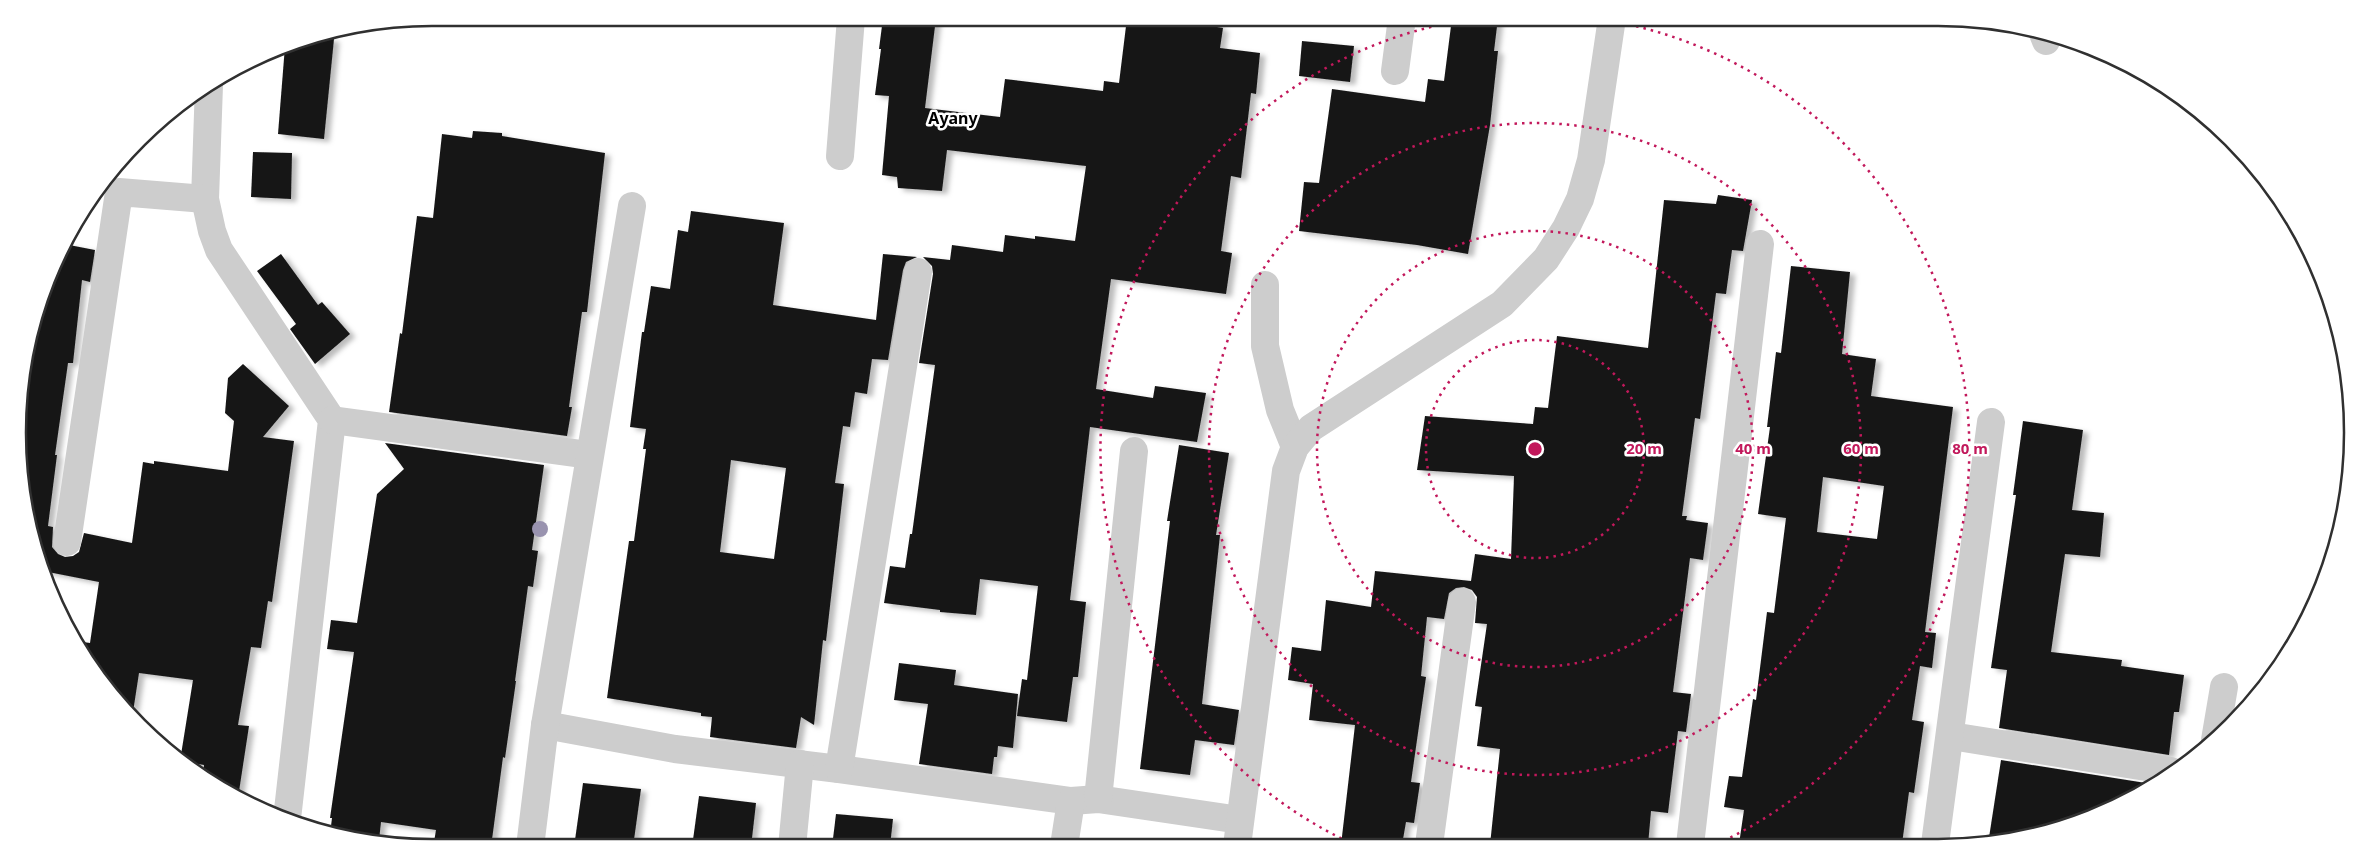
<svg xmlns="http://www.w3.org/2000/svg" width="2370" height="865" font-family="'Noto Sans',sans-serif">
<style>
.building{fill:#171717;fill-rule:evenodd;filter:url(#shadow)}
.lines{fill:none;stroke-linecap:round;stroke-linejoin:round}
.minor{stroke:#cdcdcd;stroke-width:28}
.tree{fill:#9993af}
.ring{fill:none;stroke:#c2185b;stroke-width:2.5;stroke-dasharray:2.5 5}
.labels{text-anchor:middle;stroke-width:5;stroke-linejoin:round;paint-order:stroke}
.quarter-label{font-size:16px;font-weight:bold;fill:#000;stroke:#fff}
.rim{fill:none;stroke:#303030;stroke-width:2.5}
.centre{fill:#c2185b;stroke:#fff;stroke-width:2.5}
.ring-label{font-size:15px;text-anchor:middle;font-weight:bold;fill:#c2185b;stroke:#fff;stroke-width:5;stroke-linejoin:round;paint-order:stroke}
</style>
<defs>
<filter id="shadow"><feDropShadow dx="5.5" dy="3" stdDeviation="2.5" flood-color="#0004"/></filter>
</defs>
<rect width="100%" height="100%" fill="#fff"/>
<g class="building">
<path d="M883,18H936L925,108L1000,117L1005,79L1103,91L1104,81L1119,83L1127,18H1219L1217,27L1223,28L1220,48L1260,53L1256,94L1251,93L1241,178L1231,176L1221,251L1232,253L1226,294L1111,279L1096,389L1153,398L1155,386L1206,393L1197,442L1090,427L1070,600L1086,602L1078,677H1073L1067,722L1017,716L1022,679L1027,680L1038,586L980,579L976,615L940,612V610L884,603L890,566L905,568L910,534H912L935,365L919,363L933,274L932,266L923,257L950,260L952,245L1003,252L1005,235L1035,239V236L1075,241L1086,166L947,150L942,191L898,188L897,177L882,175L889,96L875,95L881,49H879Z"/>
<path d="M1452,18H1498L1494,51H1498L1490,125L1468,254L1417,245L1299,231L1304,182L1319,183L1332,89L1425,102L1428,79L1444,81Z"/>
<path d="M317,37L334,39L324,139L278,134L285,46L299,40Z"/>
<path d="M1302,41L1354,46L1350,82L1299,76Z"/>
<path d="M473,131L502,133V136L605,153L587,312H582L569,407H572L567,436L389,412L400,333L402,334L417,216L433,218L442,134L472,138Z"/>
<path d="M253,152L292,153L291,199L251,197Z"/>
<path d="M1718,195L1752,200L1743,251L1732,250L1726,294L1716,293L1700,419L1695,418L1682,516H1687L1686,520L1708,523L1703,560L1690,558L1673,692L1691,694L1686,732L1678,731L1668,813L1651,811L1648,845H1490L1500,749L1477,746L1482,707L1475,706L1487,624L1475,623L1477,597L1472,590L1464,587L1456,588L1449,593L1444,619L1427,617L1421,676L1426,677L1411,782L1420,783L1414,823L1406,822L1402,845H1341L1355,725L1309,720L1313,684L1288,680L1292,647L1321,651L1326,600L1371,607L1375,571L1471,581L1475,554L1511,559L1514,476L1417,470L1425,416L1533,424L1535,407L1548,408L1557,336L1648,348L1664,200L1716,204Z"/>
<path d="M691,211L784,223L773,305L876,320L883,254L917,257L906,262L903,270L888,360L872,359L867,394L855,392L850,427L843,426L835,483L844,484L826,641L823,640L814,725L801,717L796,748L710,737L712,717L701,716V713L607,698L629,541H634L646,449H643L646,429L630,427L642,332H644L651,286L670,289L678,230L688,232ZM731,460L786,468L774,559L720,552Z"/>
<path d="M64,244L95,250L90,282L82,280L73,363H68L55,455H57L48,526L53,527L52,547L58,554L65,557L73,556L79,552L84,533L132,543L143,462L154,464V461L228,471L234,421L225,413L228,378L243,364L289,406L263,437L294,441L272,602L268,601L261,648L251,647L238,725L249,726L238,798L203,776L204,765L180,761L193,680L139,673L133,712L87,663L76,641L90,643L99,582L43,571L26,514L21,378L40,299Z"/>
<path d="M281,254L318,305L322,302L350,334L315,364L290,329L296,324L257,271Z"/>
<path d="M1791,266L1850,272L1842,354L1876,359L1871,396L1953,407L1925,632L1936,633L1932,668L1920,666L1912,720L1924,722L1914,793L1909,792L1902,844H1739L1744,810L1724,807L1729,776L1742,777L1753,699L1756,700L1767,612L1774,613L1786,518L1758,514L1770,427H1767L1776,352L1781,353ZM1823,477L1884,486L1877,539L1817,532Z"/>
<path d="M2023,421L2083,430L2072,510L2104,513L2100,557L2065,554L2051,652L2122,660L2121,666L2184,675L2179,712H2174L2169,755L1999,728L2007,670L1991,668L2016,495H2013Z"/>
<path d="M385,443L544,465L532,550L538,551L533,587L528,586L515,681H516L505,758L503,757L491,847L433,848L436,830L381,822L379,840L330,834L332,818H330L354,652L327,649L331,620L357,623L377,494L404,469Z"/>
<path d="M1179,445L1229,453L1216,535H1220L1202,704L1239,710L1234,745L1195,740L1190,775L1140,769L1170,521H1167Z"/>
<path d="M899,663L956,670L954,685L1018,694L1013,748L998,746L997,757H994L992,774L919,764L928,704L894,700Z"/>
<path d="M2001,760L2152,784L2121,805L1988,844Z"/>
<path d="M583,783L641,789L633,847H574Z"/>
<path d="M699,796L756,803L751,847H692Z"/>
<path d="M836,814L893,819L890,846L832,847Z"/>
</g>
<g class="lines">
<g class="minor">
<path d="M2042,31L2046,41"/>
<path d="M1395,71L1402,18"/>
<path d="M209,85L205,199L212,231L219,250L332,420L287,819"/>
<path d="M840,156L851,18"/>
<path d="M1265,285V346L1280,410L1295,447"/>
<path d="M332,420L589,455"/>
<path d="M67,542L119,192L205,199"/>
<path d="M545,725L675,749L839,769L1071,801L1098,799L1240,820"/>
<path d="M1951,736L2171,771"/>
<path d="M2215,740L2224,687"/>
<path d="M839,769L918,272"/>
<path d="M1098,799L1134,451"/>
<path d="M1935,844L1991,422"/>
<path d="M1429,845L1462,602"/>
<path d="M1690,845L1760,244"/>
<path d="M1064,846L1071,801"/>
<path d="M1237,846L1286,471L1295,447L1311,428L1502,304L1546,259L1566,228L1580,199L1591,160L1612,18"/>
<path d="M530,847L545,725L632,206"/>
<path d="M792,847L800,764"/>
</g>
</g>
<circle class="tree" cx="540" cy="529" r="8"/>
<g class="ring">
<circle cx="1535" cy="449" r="109"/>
<circle cx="1535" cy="449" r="218"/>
<circle cx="1535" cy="449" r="326"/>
<path d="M1355 845A435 435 0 0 1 1478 18M1592 18A435 435 0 0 1 1719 843"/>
</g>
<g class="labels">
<g class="quarter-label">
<text x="953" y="124">Ayany</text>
</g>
</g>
<path d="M0 0H2370V865H0ZM432 26H1938A406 406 0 0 1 2344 432V433A406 406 0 0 1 1938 839H432A406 406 0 0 1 26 433V432A406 406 0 0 1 432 26Z" fill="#fff" fill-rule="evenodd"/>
<path class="rim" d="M432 26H1938A406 406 0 0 1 2344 432V433A406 406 0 0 1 1938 839H432A406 406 0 0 1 26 433V432A406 406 0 0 1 432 26Z"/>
<circle cx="1535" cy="449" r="8" class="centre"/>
<g class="ring-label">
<text x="1644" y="454">20 m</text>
<text x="1753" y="454">40 m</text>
<text x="1861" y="454">60 m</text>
<text x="1970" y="454">80 m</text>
</g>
</svg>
